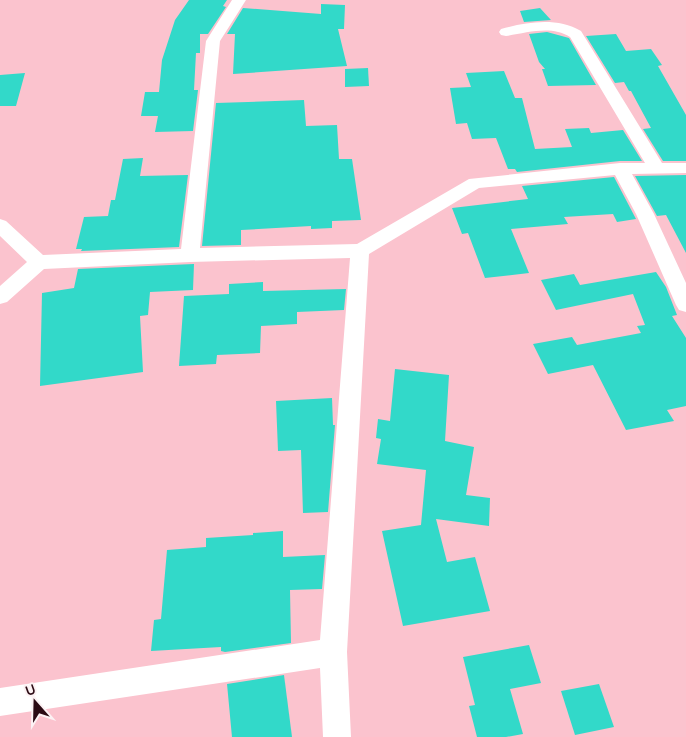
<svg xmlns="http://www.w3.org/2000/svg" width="686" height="737" font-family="Quicksand,sans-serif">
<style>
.building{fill:#32d9c9}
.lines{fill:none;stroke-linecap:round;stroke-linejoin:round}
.minor{fill:#fff;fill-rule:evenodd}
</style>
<rect width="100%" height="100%" fill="#fbc3ce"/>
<g class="building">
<path d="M189,0H227L223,6L226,7L208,34H200V53H196L194,90H198L193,131L155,132L158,116H141L145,92H159L162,60L175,20Z"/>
<path d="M321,4L345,5L344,29H338L347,66L233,74L235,34H227L243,8L321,14Z"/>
<path d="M540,8L551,20L524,22L520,11Z"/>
<path d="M547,32L569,38L596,85L548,86L542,69H545L539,62L529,34Z"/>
<path d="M616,34L626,51L651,49L662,65L658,66L686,115V161H663L643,129L651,128L631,91H629L624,82L615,83L586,36Z"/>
<path d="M368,68L369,86L345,87V69Z"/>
<path d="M504,71L515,98H522L535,149L572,147L565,129L589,128L591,133L623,130L642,161H620L517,172L515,169H508L496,138L472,139L467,123L456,124L450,88L471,87L466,73Z"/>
<path d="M25,73L16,106H0V75Z"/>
<path d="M304,100L306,126L337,125L339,159H352L361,220L332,221V228L311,229V226L241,230V245L202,246L216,103Z"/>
<path d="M143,158L140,176L188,175L179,247L81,251L82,249H76L84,217L108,216L111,200H115L123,159Z"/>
<path d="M686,175V253L666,215L657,216L635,176Z"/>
<path d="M614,177L636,219L617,222L613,214L564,217L568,224L511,229L529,273L485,278L468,233L462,234L452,208L528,199L522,186Z"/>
<path d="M194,264L193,290L150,292L148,315L140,316L143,372L40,386L42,293L74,288L78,269Z"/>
<path d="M656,272L666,287L677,315L672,316L686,338V406L667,410L674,421L626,430L593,365L548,374L533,344L572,337L577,345L641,333L637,326L645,325L633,294L556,310L541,280L574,274L580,285Z"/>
<path d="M263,282V291L346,289L344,310L297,312V324L261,326L260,353L217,355L216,364L179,366L184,296L229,294V284Z"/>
<path d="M395,369L449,375L445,441L474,447L466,495L490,498L489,526L436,519L447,562L475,557L490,611L403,626L382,531L421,525L426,470L377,464L381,439L376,438L378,419L390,421Z"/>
<path d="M332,398L333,425H335L328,512L303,513L301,450L278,451L276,401Z"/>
<path d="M283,531V557L325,555L322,589L290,590L291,643L225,652L221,651V647L151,651L154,620L161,619L167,550L206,547V538L253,535V533Z"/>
<path d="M529,645L541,683L510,689L523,734L506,737H477L469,706L475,705L463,657Z"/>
<path d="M284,675L292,737H232L227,684Z"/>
<path d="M599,684L614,727L575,735L561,691Z"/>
</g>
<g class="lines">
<path class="minor" d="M232,0H246L220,41L200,248L357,244L469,179L620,163H645L570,37C551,25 527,33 506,36L501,35L499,32L501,29C527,22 557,17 581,31L662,163H686V173L632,174L654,214L686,283V312L679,310L676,305L636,214L615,175L479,188L369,254L347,652L351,737H323L320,668L0,716V688L320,640L350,258L190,262L44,269L7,302L0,304V286L27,262L0,236V219L6,221L43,255L181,249L206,41Z"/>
</g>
<g transform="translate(35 702) rotate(340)" stroke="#fcf2f4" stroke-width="4" paint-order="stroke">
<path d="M0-4L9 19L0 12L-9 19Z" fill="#2b0b14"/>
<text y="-8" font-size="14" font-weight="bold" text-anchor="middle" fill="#2b0b14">U</text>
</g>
</svg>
